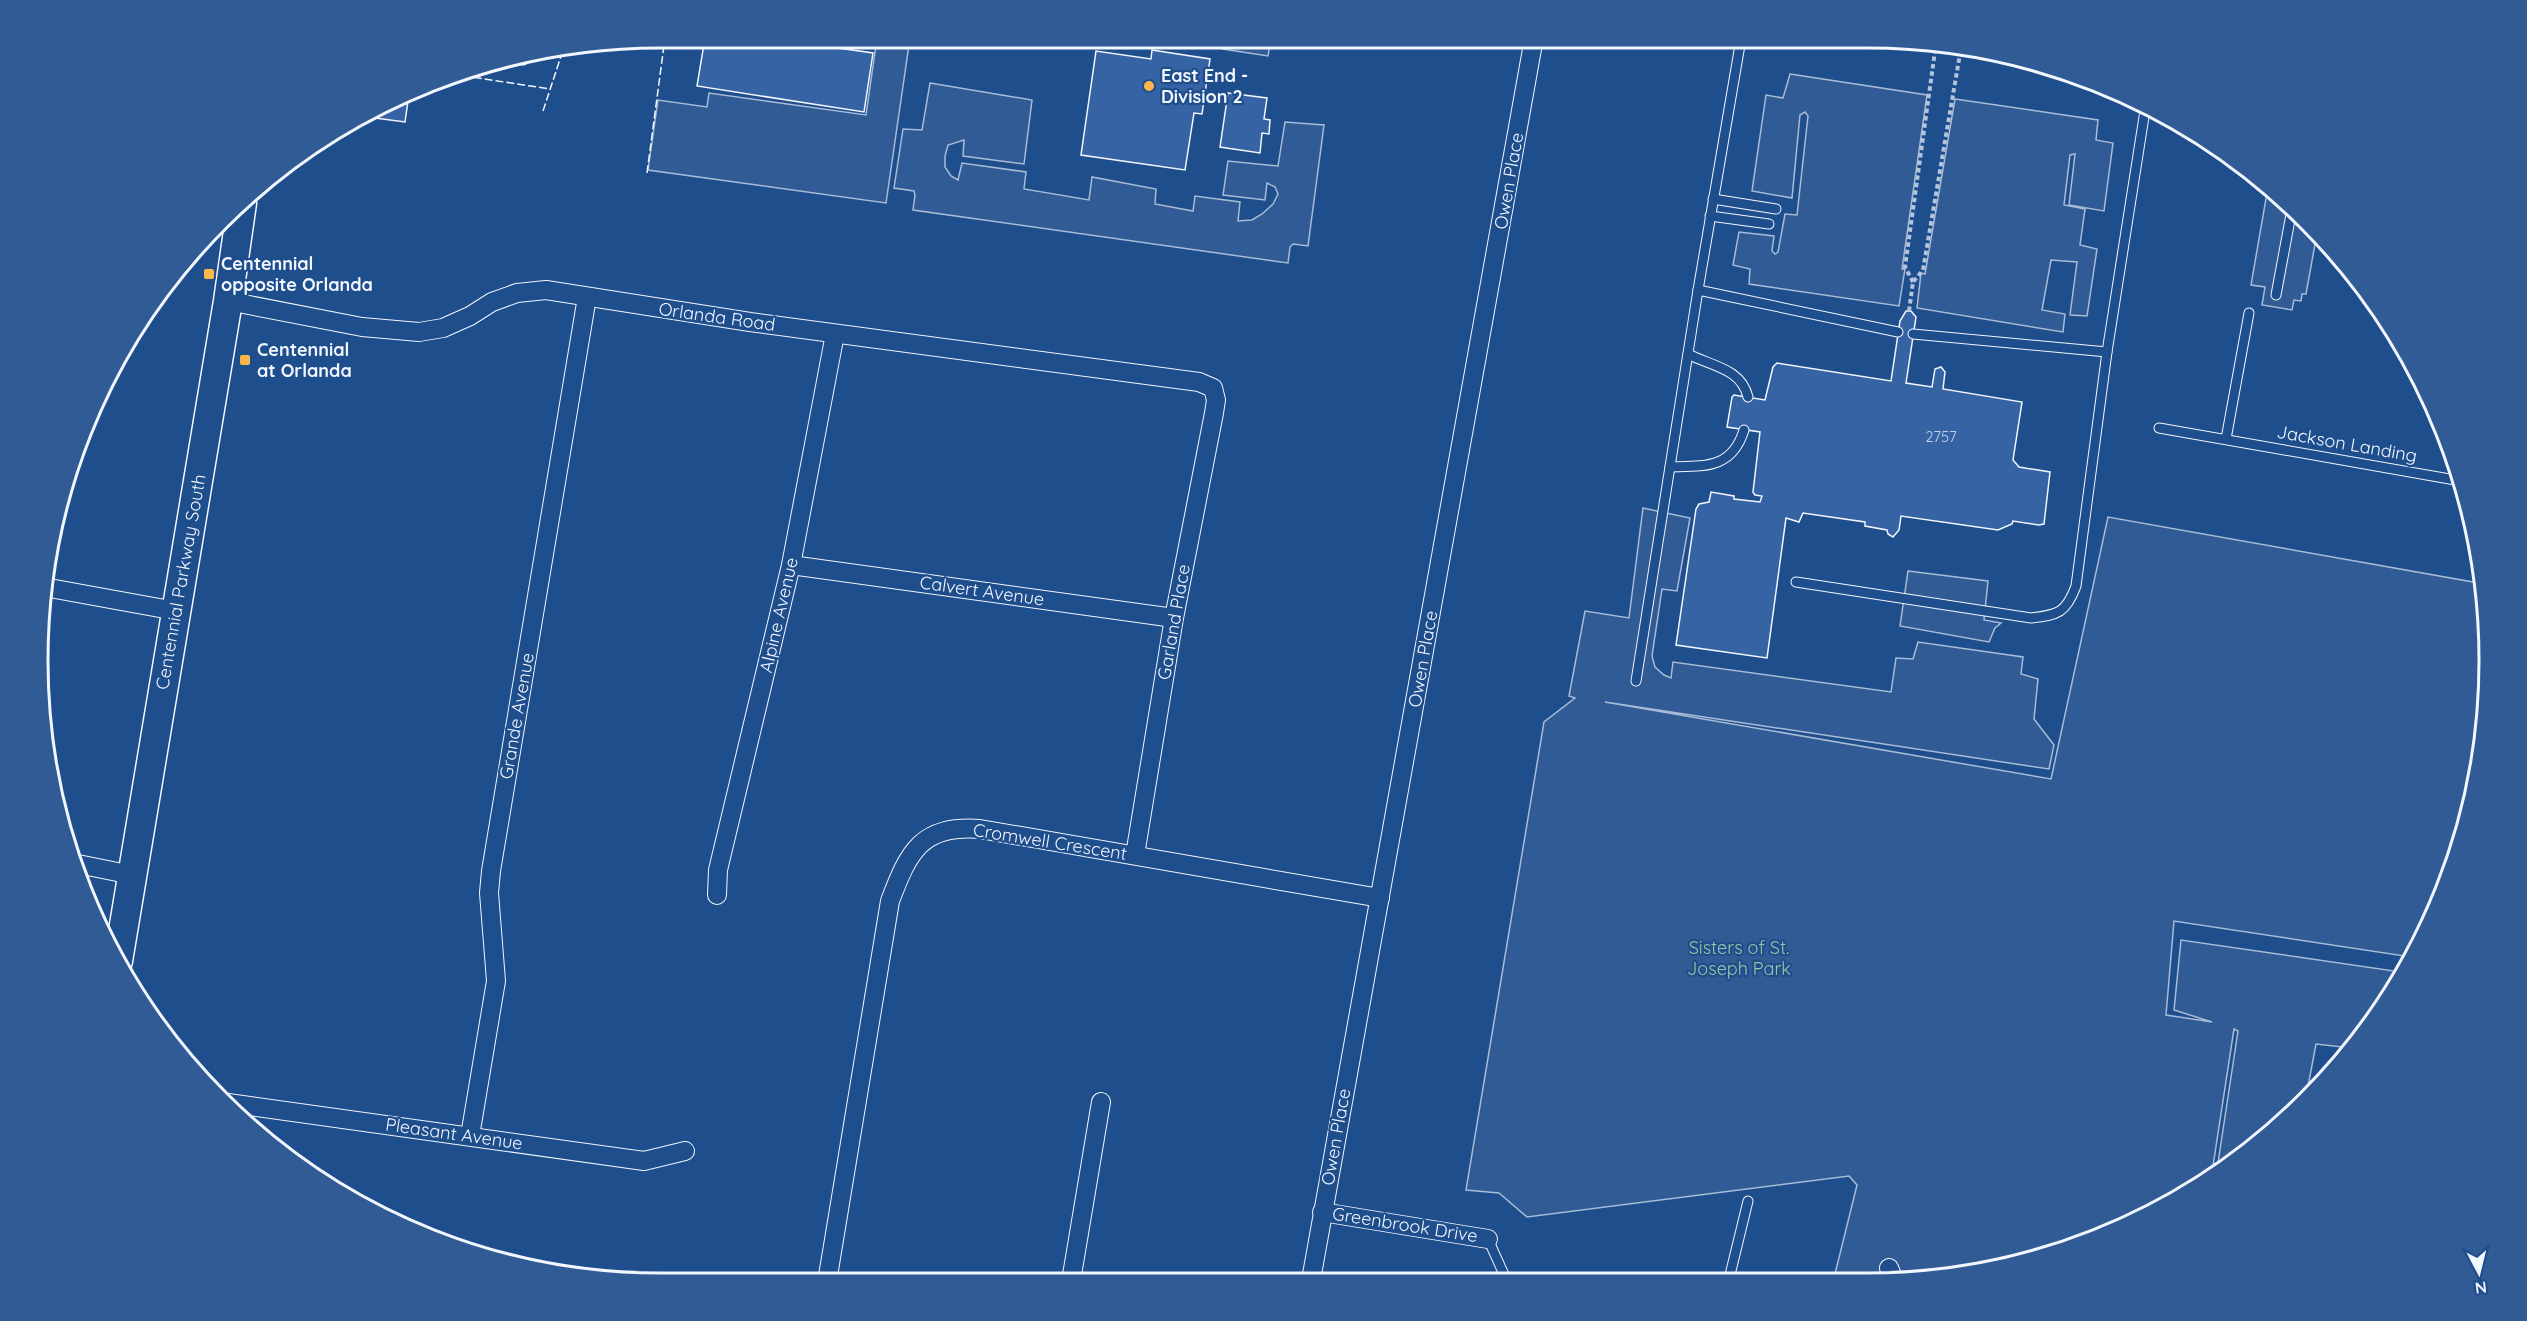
<svg xmlns="http://www.w3.org/2000/svg" width="2527" height="1321" font-family="Quicksand,sans-serif">
<style>
.built{fill:#305b95;stroke:#a8bbd7;stroke-width:1.5}
.building{fill:#3563a3;stroke:#f2f6ff;stroke-width:1.5}
.lines{fill:none;stroke-linecap:round;stroke-linejoin:round}
.lane-casing{stroke:#f2f6ff;stroke-width:11}
.street-casing{stroke:#f2f6ff;stroke-width:20}
.primary-casing{stroke:#f2f6ff;stroke-width:31}
.path{stroke:#b3c4dc;stroke-width:4;stroke-dasharray:4.5 3;stroke-linecap:butt}
.lane{stroke:#1f4e8c;stroke-width:9}
.street{stroke:#1f4e8c;stroke-width:18}
.primary{stroke:#1f4e8c;stroke-width:28}
.fence{stroke:#f2f6ff;stroke-width:1.5;stroke-dasharray:8 3;stroke-linecap:butt}
.poi-dot{fill:#ffb74d;stroke:#1f4e8c;stroke-width:2}
.labels{text-anchor:middle;stroke-width:4.5;stroke-linejoin:round;paint-order:stroke}
.number-label{font-size:15px;fill:#c3d1e8}
.poi-label{font-size:18px;font-weight:bold;fill:#f2f6ff;stroke:#1f4e8c;text-anchor:start}
.street-label{font-size:18px;fill:#f2f6ff;stroke:#1f4e8c}
.park-label{font-size:18px;fill:#97c8a6;stroke:#1f4e8c}
.rim{fill:none;stroke:#f2f6ff;stroke-width:3}
</style>
<rect width="100%" height="100%" fill="#1f4e8c"/>
<g class="built">
<path d="M877,38H910L886,203L648,170L658,100L707,107L709,93L866,115Z"/>
<path d="M1224,38H1271L1268,56L1223,49Z"/>
<path d="M1790,74L1927,95L1902,269H1905L1899,306L1749,284L1750,269L1733,265L1739,232L1774,236L1772,251L1775,254L1778,252L1785,214L1797,215L1808,116L1805,112L1800,115L1792,198L1752,191L1766,95L1783,98Z"/>
<path d="M930,83L1032,100L1024,164L963,156L964,140L948,145L945,156V167L951,176L958,180L962,163L1026,172L1024,189L1089,200L1092,177L1156,189L1155,204L1193,211L1195,196L1240,202L1238,221L1252,220L1262,214L1273,204L1278,194L1275,187L1267,183L1265,200L1223,195L1228,161L1278,166L1285,122L1324,125L1308,246L1293,244L1290,247L1288,263L913,210L915,195L914,191L894,188L903,129L922,130Z"/>
<path d="M1955,99L2098,120L2096,140L2113,143L2104,211L2069,205L2075,154L2070,155L2064,205L2085,209L2080,245L2097,249L2087,316L2070,315L2077,262L2051,260L2042,310L2065,314L2063,332L1917,308L1921,273L1925,274Z"/>
<path d="M2268,187L2317,233L2306,294H2302L2301,301L2294,300L2292,310L2262,305L2265,287L2251,285Z"/>
<path d="M1643,508L1690,518L1677,591L1662,589L1652,656L1655,667L1664,675L1671,678L1673,662L1891,692L1896,658L1913,659L1918,642L2023,657L2021,674L2038,679L2034,719L2054,745L2049,769L1605,702L2051,779L2108,517L2484,584L2488,702L2468,822L2425,936L2411,957L2174,921L2166,1015L2212,1022L2174,1010L2181,940L2401,972L2351,1048L2316,1044L2306,1097L2216,1176L2238,1031L2234,1029L2211,1179L2105,1236L1948,1278H1834L1857,1185L1849,1176L1527,1217L1499,1193L1466,1190L1544,722L1575,698L1569,696L1585,611L1629,618Z"/>
<path d="M1908,571L1988,581L1984,620L2001,623L1995,628L1989,642L1900,626Z"/>
</g>
<g class="building">
<path d="M705,38H768L873,53L864,112L697,86Z"/>
<path d="M1152,50L1210,59L1202,114L1194,113L1185,170L1081,155L1096,51L1151,59Z"/>
<path d="M1228,93L1267,98L1264,119L1270,120L1269,134L1262,133L1260,153L1220,147Z"/>
<path d="M409,94L405,122L360,116Z"/>
<path d="M1906,311H1911L1916,317L1906,383L1932,387L1935,369L1941,367L1945,372L1943,389L2022,402L2013,460L2019,467L2050,472L2044,524L2039,525L2013,521L2012,524L1998,530L1901,516L1899,530L1893,537L1888,534L1887,530L1865,526V522L1803,513L1799,522L1786,518L1767,658L1676,645L1696,509L1699,504L1709,502L1711,492L1734,496V499L1760,502L1762,496L1755,495L1753,492L1760,432L1727,427L1732,397L1734,395L1765,400L1773,367L1777,363L1891,381L1900,321Z"/>
<path d="M2327,1066L2338,1067L2317,1087L2318,1079L2328,1073Z"/>
</g>
<g class="lines">
<defs>
<g id="lane">
<path d="M507,58L523,60L525,53"/>
<path d="M1713,199L1776,209"/>
<path d="M1710,216L1769,224"/>
<path d="M1698,290L1898,332"/>
<path d="M2276,295L2292,209"/>
<path d="M1913,334L2107,352"/>
<path d="M1688,354C1711,366 1741,368 1748,397"/>
<path d="M2159,428L2461,481"/>
<path d="M2226,439L2249,313"/>
<path d="M1670,467C1705,466 1732,469 1744,430"/>
<path d="M1796,582L2031,618C2058,615 2066,613 2076,586L2107,352L2146,104"/>
<path d="M1636,681L1698,290L1741,39"/>
<path d="M1488,1239L1506,1279"/>
<path d="M1729,1279L1748,1201"/>
</g>
<g id="street">
<path d="M228,301L362,327L419,332L443,328L470,316L492,302L517,293L546,290L750,322L1199,382L1213,388L1216,400L1214,413L1174,618L1135,855"/>
<path d="M791,565L1174,618"/>
<path d="M44,587L176,611"/>
<path d="M73,863L132,875"/>
<path d="M717,895L718,870L791,565L835,334"/>
<path d="M221,1102L644,1161L685,1151"/>
<path d="M470,1136L496,981L489,893L491,871L587,297"/>
<path d="M1322,1212L1488,1239"/>
<path d="M1889,1268L1893,1278"/>
<path d="M1311,1280L1534,38"/>
<path d="M1071,1281L1101,1102"/>
<path d="M827,1282L890,901C909,851 921,825 980,829L1380,898"/>
</g>
<path id="primary" d="M118,961L228,301L242,203"/>
</defs>
<use href="#lane" class="lane-casing"/>
<use href="#street" class="street-casing"/>
<use href="#primary" class="primary-casing"/>
<g class="path">
<path d="M1913,282L1905,267L1936,44"/>
<path d="M1909,311L1913,282L1923,270L1961,48"/>
</g>
<use href="#lane" class="lane"/>
<use href="#street" class="street"/>
<use href="#primary" class="primary"/>
<g class="fence">
<path d="M452,74L550,89"/>
<path d="M420,89L426,86"/>
<path d="M543,111L564,47"/>
<path d="M647,173L665,38"/>
</g>
</g>
<g class="poi-dot">
<circle cx="1149" cy="86" r="6"/>
<rect x="203" y="268" width="12" height="12" rx="3"/>
<rect x="239" y="354" width="12" height="12" rx="3"/>
</g>
<g class="labels">
<g class="number-label">
<text x="1941" y="442">2757</text>
</g>
<g class="poi-label">
<text x="1161" y="82">East End -<tspan x="1161" dy="21">Division 2</tspan></text>
<text x="221" y="270">Centennial<tspan x="221" dy="21">opposite Orlanda</tspan></text>
<text x="257" y="356">Centennial<tspan x="257" dy="21">at Orlanda</tspan></text>
</g>
<g class="street-label">
<text transform="translate(1509 181) rotate(-80)" y="6">Owen Place</text>
<text transform="translate(717 317) rotate(8)" y="6">Orlanda Road</text>
<text transform="translate(2347 444) rotate(10)" y="6">Jackson Landing</text>
<text transform="translate(181 582) rotate(-80)" y="6">Centennial Parkway South</text>
<text transform="translate(982 591) rotate(8)" y="6">Calvert Avenue</text>
<text transform="translate(779 615) rotate(-77)" y="6">Alpine Avenue</text>
<text transform="translate(1174 622) rotate(-80)" y="6">Garland Place</text>
<text transform="translate(1423 659) rotate(-80)" y="6">Owen Place</text>
<text transform="translate(517 716) rotate(-80)" y="6">Grande Avenue</text>
<text transform="translate(1050 842) rotate(9)" y="6">Cromwell Crescent</text>
<text transform="translate(454 1134) rotate(8)" y="6">Pleasant Avenue</text>
<text transform="translate(1336 1137) rotate(-80)" y="6">Owen Place</text>
<text transform="translate(1405 1225) rotate(9)" y="6">Greenbrook Drive</text>
</g>
<g class="park-label">
<text x="1739" y="954">Sisters of St.<tspan x="1739" dy="21">Joseph Park</tspan></text>
</g>
</g>
<path d="M0 0H2527V1321H0ZM660 48H1867A612 612 0 0 1 2479 660V661A612 612 0 0 1 1867 1273H660A612 612 0 0 1 48 661V660A612 612 0 0 1 660 48Z" fill="#305b95" fill-rule="evenodd"/>
<path class="rim" d="M660 48H1867A612 612 0 0 1 2479 660V661A612 612 0 0 1 1867 1273H660A612 612 0 0 1 48 661V660A612 612 0 0 1 660 48Z"/>
<g transform="translate(2479 1273) rotate(173)" stroke="#1f4e8c" stroke-width="4.5" paint-order="stroke">
<path d="M0-4.5L10 22L0 15L-10 22Z" fill="#f2f6ff"/>
<text y="-9" font-size="16" font-weight="bold" text-anchor="middle" fill="#f2f6ff">N</text>
</g>
</svg>
